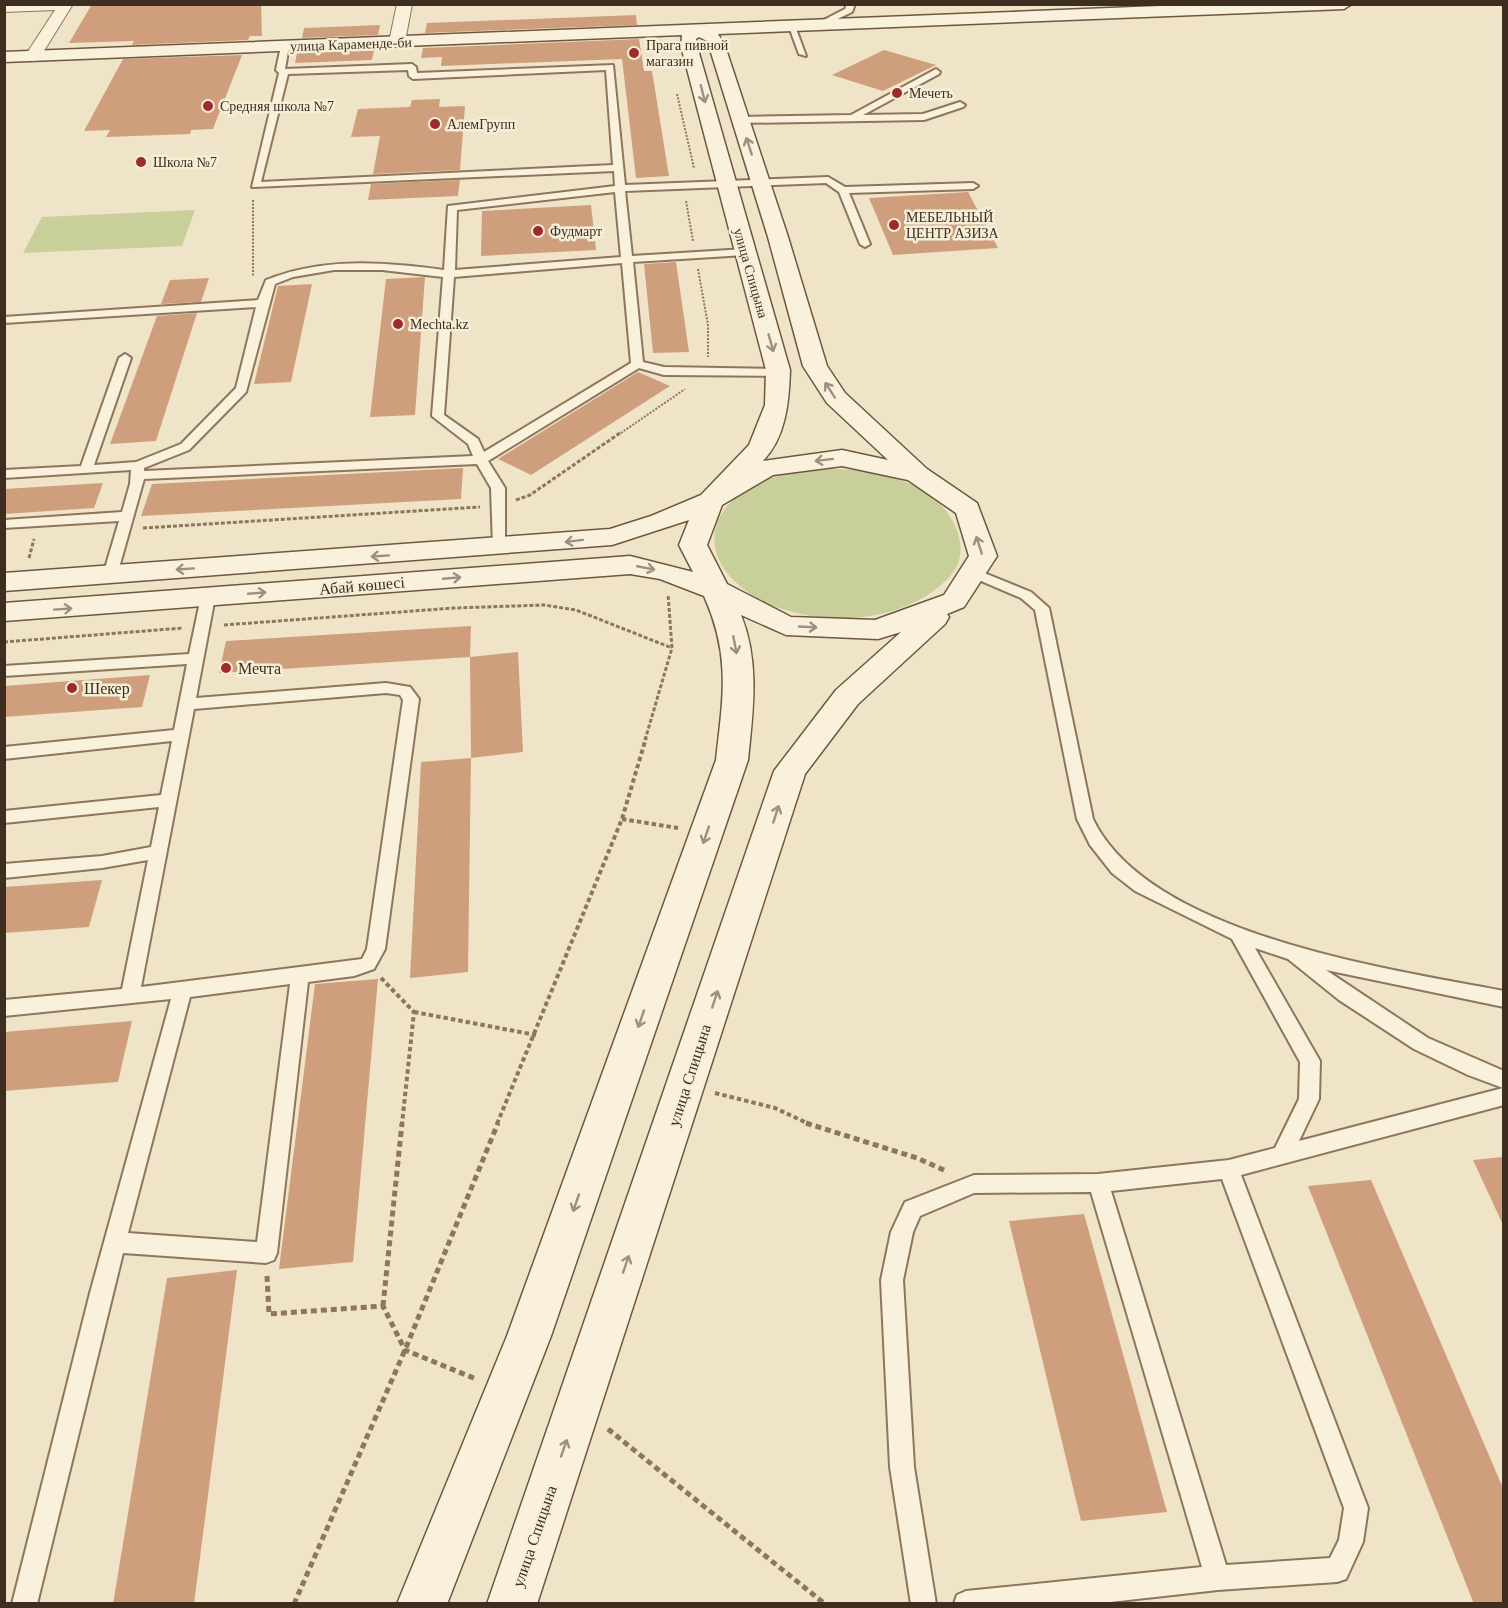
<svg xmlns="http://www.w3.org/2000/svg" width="1508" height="1608" font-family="'Times New Roman',serif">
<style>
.green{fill:#c9cf9b}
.building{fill:#cf9f7d}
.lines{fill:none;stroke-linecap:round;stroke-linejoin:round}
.lane-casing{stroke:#8d765c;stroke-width:4}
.street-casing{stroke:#8d765c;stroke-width:2}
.secondary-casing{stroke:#6f573f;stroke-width:3}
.path-far3{stroke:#8d765c;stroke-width:2;stroke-dasharray:2 1.5;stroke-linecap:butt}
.path-far2{stroke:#8d765c;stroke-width:3;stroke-dasharray:4 2;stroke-linecap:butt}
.path-far1{stroke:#8d765c;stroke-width:4;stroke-dasharray:4.5 3;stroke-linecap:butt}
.path{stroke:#8d765c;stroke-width:5;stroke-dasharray:6 4;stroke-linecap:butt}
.lane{fill:#faf1dc;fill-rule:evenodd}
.street{fill:#faf1dc;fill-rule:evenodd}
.secondary{fill:#faf1dc;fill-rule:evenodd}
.oneway{stroke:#9c907e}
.poi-dot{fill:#9e2a2b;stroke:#f7eed8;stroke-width:2}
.labels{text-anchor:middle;stroke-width:5;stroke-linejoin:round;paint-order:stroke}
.far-street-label{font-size:14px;fill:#3d2e20;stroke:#f7eed8}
.far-poi-label{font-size:14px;fill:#3d2e20;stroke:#f7eed8;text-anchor:start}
.street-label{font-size:16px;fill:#3d2e20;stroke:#f7eed8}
.poi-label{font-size:16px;fill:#3d2e20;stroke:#f7eed8;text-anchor:start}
</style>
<rect width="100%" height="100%" fill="#f0e4c8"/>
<g class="green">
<path d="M195,210L182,246L23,253L42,217Z"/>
<path d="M823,468C872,470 935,478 956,528C961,539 962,553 958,564C952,578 938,588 926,596C875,628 789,626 741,587C700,553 708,511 753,485C774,474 800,471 823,468Z"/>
</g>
<g class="building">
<path d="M92,4H261L262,36H250L248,40L132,45L134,41L69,43Z"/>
<path d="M636,15L637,25L425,33L427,23Z"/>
<path d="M380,25L378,35L302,38L304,28Z"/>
<path d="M639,39L644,71H652L669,176L636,178L622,59L441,66L442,57L421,58L423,48Z"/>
<path d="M374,50L372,60L295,63L297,53Z"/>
<path d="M884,50L936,65L883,91L832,75Z"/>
<path d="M242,55L213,129L191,130L190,134L106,137L110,130L84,131L123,59Z"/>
<path d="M440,99L439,107L465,106L460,170L373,174L380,136L351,137L358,109L410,107L412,100Z"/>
<path d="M460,180L458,196L368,200L371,184Z"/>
<path d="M968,192L998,248L893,255L869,198Z"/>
<path d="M591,205L596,250L481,256L482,211Z"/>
<path d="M676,262L689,352L653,353L644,264Z"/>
<path d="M425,277L415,415L370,417L386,279Z"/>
<path d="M209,278L201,302L161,304L170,280Z"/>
<path d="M312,284L291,382L254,384L278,286Z"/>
<path d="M197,313L156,441L110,444L157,316Z"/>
<path d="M638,372L670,386L531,475L498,459Z"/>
<path d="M463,468L461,499L141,516L152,484Z"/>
<path d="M103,483L94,508L4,514V489Z"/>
<path d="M471,626L470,657L219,673L226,641Z"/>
<path d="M518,652L523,752L471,758L470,657Z"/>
<path d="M150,675L142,707L4,717V686Z"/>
<path d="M471,758L468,972L410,978L421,762Z"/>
<path d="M102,880L89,927L4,933V887Z"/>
<path d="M378,979L353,1262L279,1269L315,984Z"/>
<path d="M132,1021L118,1082L4,1091V1032Z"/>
<path d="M1503,1157V1225L1473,1160Z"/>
<path d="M1371,1180L1503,1488V1604H1474L1308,1186Z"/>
<path d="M1084,1214L1167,1512L1081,1521L1009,1221Z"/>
<path d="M237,1270L194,1604H113L167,1278Z"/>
</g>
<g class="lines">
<defs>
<g id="lane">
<path d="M847,4H855L852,12L821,27L814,25L845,9Z"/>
<path d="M788,24L795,26L806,56L799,54Z"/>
<path d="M285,43L289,46L285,69L412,64L416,67L417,73L613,65L625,185L828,177L845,187L973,183L978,186L973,189L849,193L870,244L865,247L860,244L839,192L826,183L625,191L632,256L745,249L750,252L745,255L633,262L643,362L664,367L778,369L784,373L782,376L664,375L639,368L488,461L505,488V550H495L493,547L491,488L477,464L144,479L117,575L115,578H105L103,575L119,521L4,528V520L122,512L130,484L131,470L4,478V470L81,466L119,358L125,354L131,358L94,465L136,462L181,444L236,388L256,307L4,323V317L258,300L266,280C324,257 383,262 444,270L448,206L615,186L614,171L252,187L279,73L276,70L281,46ZM408,70L409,76L413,79L606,70L613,165L261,182L288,74ZM615,192L621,257L455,270L457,210ZM622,263L631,363L484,452L478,439L444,415L454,277ZM334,270H382L443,277L432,416L468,444L473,456L144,471V468L189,450L246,392L275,284L293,277Z"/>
<path d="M936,69L940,72L939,74L863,115L923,114L960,102L965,105L963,107L924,120L740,123L735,120L740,117L851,115Z"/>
<path d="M972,568L1031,592L1049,608L1093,819C1149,935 1388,969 1504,991V1007L1326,970L1428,1038L1504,1071V1105L1241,1175L1368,1508L1363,1542L1346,1579L1337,1582L1218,1590L1092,1604H954L957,1595L966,1591L1202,1567L1091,1192L974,1193L920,1216L913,1232L903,1280L914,1467L936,1604H911L890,1467L881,1280L891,1232L905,1202L974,1175L1098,1174L1229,1160L1275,1148L1299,1099L1300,1062L1232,939L1135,891L1112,873L1090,845L1077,819L1035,610L1021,598L967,575L965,572ZM1255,948L1288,959L1339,1000L1414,1049L1468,1075L1503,1088L1299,1141L1319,1099L1320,1061ZM1222,1179L1344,1508L1339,1540L1330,1558L1226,1565L1111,1191Z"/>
<path d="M208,592L215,597L196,698L386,683L410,687L419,699L385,949L374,969L354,976L308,982L277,1253L274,1260L266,1263L123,1253L37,1604H12L90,1293L171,999L4,1016V1000L122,989L148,860L102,868L4,878V864L102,856L151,847L159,807L4,823V811L161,795L172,741L4,759V747L174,730L187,664L4,676V666L189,654L201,597ZM386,693L400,695L403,700L367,949L362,959L141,987L194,709ZM290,984L257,1242L128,1233L190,997Z"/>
</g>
<g id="street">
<path d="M4,4H73L39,59L33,61L25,56L55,10L4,12Z"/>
<path d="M397,4H412L405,42L397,47L389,42Z"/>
</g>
<path id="secondary" d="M1210,4H1352L1344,9L718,34L725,46L788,237L827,366L845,393L927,469L977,503L997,556L964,607L947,614L949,617L945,624L858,704L805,774L537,1604H487L774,771L836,690L901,632L878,639L786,635L741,615C760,662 753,710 748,760L551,1336L447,1604H397L507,1336L716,760C723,697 731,656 704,596L660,579L630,574L4,621V603L630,556L693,572L679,545L689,520L612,545L4,591V573L610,529L651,516L701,495L749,445L765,405L766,370L681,46L682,35L4,62V52ZM699,37L707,41L709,46L768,237L803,366L827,403L888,460L842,450L763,461C786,437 789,402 790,370L697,46L696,39ZM842,466L908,480L956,513L969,556L944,595L875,620L791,617L727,584L707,545L722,505L773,475Z"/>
</defs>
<use href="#lane" class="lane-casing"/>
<use href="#street" class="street-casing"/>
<use href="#secondary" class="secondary-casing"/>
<g class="path-far3">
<path d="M677,94L694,168"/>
<path d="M253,200V276"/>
<path d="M686,201L693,241"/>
<path d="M698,269L708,325V357"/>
<path d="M618,435L685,389"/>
</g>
<g class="path-far2">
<path d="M516,500L530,495L620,433"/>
<path d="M143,528L480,507"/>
<path d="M29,558L34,539"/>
<path d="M224,625L454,608L544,605L576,610L672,648"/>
<path d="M4,642L183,628"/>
<path d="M645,740L672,648L668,594"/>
</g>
<g class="path-far1">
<path d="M622,819L678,828"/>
<path d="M381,978L414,1012L402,1124"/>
<path d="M414,1012L536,1035"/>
<path d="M715,1093L775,1108L809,1124"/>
<path d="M497,1124L622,819L646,738"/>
</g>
<g class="path">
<path d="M806,1123L917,1158L946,1171"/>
<path d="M267,1276L269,1314L383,1306L405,1350L476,1379"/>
<path d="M383,1306L402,1123"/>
<path d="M608,1429L825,1604"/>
<path d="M294,1604L405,1350L498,1123"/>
</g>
<use href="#lane" class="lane"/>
<use href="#street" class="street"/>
<use href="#secondary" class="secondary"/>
</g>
<defs><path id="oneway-shaft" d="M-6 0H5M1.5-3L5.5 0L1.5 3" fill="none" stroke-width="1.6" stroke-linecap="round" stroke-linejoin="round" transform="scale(1.5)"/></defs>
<g class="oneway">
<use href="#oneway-shaft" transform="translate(703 94) rotate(76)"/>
<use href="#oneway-shaft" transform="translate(749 146) rotate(-108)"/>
<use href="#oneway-shaft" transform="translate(771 343) rotate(74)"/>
<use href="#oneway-shaft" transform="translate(830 390) rotate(-123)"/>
<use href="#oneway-shaft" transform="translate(824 460) rotate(173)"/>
<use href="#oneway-shaft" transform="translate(574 541) rotate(173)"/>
<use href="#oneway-shaft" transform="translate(979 545) rotate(-108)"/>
<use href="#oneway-shaft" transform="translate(380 556) rotate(176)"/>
<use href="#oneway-shaft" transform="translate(646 568) rotate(11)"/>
<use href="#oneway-shaft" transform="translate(185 569) rotate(176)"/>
<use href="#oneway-shaft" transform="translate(452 578) rotate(-5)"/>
<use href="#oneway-shaft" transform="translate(257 593) rotate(-5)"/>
<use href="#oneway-shaft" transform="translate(63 609) rotate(-4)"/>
<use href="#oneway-shaft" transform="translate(808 627) rotate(3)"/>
<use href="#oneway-shaft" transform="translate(735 645) rotate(79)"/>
<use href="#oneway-shaft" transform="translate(776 814) rotate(-72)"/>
<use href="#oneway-shaft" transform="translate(706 835) rotate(109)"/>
<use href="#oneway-shaft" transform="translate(715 999) rotate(-72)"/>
<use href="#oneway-shaft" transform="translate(641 1019) rotate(109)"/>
<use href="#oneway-shaft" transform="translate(576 1203) rotate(109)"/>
<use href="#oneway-shaft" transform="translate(626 1264) rotate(-71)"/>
<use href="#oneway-shaft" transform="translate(564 1448) rotate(-71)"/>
</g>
<g class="poi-dot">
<circle cx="634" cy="53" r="6"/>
<circle cx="897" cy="93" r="6"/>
<circle cx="208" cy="106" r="6"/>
<circle cx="435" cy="124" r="6"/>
<circle cx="141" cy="162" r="6"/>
<circle cx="894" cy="225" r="6"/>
<circle cx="538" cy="231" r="6"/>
<circle cx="398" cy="324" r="6"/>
<circle cx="226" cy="668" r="6"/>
<circle cx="72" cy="688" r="6"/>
</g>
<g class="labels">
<g class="far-street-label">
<text transform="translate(351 44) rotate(-2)" y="5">улица Караменде-би</text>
<text transform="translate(751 273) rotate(74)" y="5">улица Спицына</text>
</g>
<g class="far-poi-label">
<text x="646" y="50">Прага пивной<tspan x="646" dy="16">магазин</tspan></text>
<text x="909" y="98">Мечеть</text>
<text x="220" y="111">Средняя школа №7</text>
<text x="447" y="129">АлемГрупп</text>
<text x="153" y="167">Школа №7</text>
<text x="906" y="222">МЕБЕЛЬНЫЙ<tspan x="906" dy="16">ЦЕНТР АЗИЗА</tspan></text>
<text x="550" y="236">Фудмарт</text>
<text x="410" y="329">Mechta.kz</text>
</g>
<g class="street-label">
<text transform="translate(362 585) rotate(-5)" y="6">Абай көшесі</text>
<text transform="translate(689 1075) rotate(-72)" y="6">улица Спицына</text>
<text transform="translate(534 1536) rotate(-71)" y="6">улица Спицына</text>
</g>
<g class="poi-label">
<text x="238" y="674">Мечта</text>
<text x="84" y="694">Шекер</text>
</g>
</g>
<rect width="1508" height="1608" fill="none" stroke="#3d2e20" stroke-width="12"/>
</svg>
